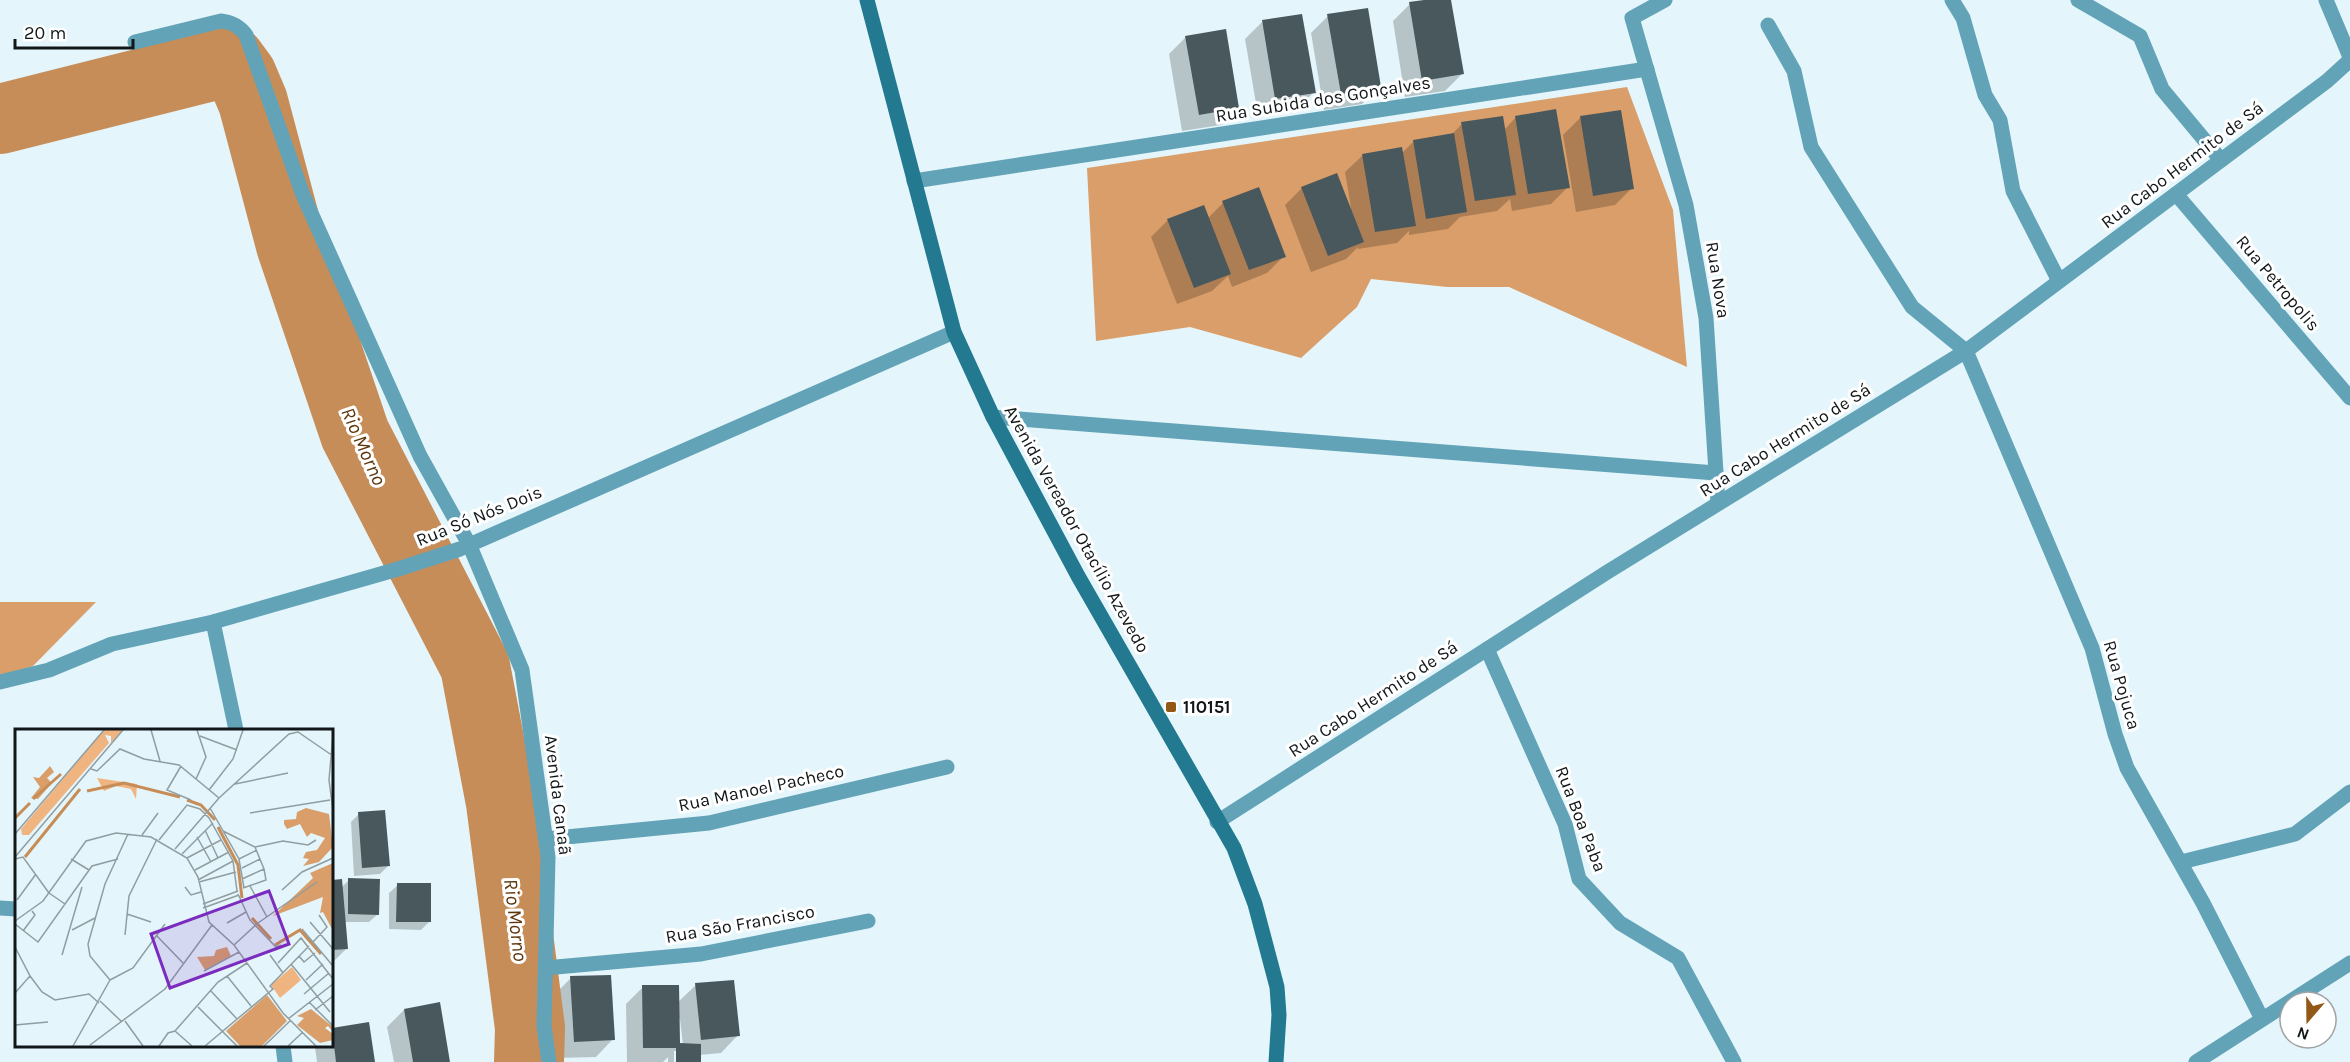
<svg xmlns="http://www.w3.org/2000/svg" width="2350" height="1062" font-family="Karla,sans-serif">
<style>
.forest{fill:#d99e69}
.shadow{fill:#0003;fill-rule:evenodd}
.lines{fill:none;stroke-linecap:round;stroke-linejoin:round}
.river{stroke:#c78d58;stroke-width:70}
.building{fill:#49585d}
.lane{stroke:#63a3b7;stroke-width:15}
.street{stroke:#63a3b7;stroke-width:15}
.secondary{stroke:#227990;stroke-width:15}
.poi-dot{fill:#935717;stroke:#fff;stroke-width:2}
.labels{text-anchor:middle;stroke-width:6;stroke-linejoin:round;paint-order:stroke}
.street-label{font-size:18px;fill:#111719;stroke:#fff}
.poi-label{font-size:18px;font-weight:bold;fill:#111719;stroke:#fff;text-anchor:start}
.water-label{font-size:20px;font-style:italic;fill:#5e360d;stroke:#fff}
.inset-river{fill:none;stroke:#c78d58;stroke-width:3}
.inset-road{fill:none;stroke:#909da1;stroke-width:1.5}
.view{fill:#7b2cbf;fill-opacity:0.15;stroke:#7b2cbf;stroke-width:3}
.inset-edge{fill:none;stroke:#111719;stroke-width:3}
</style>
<rect width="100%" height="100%" fill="#e4f6fb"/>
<g class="forest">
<path d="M1627,87L1673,210L1687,367L1509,287H1447L1371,279L1357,307L1301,358L1190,327L1096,341L1087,168Z"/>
<path d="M0,602H96L33,666L0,679Z"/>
</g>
<g class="shadow">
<path d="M1434,0H1450L1462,74L1445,91L1405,97L1393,21L1410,4Z"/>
<path d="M1328,16L1380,86L1362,104L1324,110L1311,33Z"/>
<path d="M1262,22L1314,92L1297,109L1258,115L1245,39Z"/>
<path d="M1186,37L1238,107L1221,125L1182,131L1169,54Z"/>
<path d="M1516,117L1568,187L1551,204L1512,211L1510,199L1497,211L1460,217L1448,229L1409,235V231L1397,243L1358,249V247L1346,259L1311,272L1285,205L1302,188L1351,208L1345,172L1363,155L1402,153L1414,141L1451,135L1462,124L1504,130Z"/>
<path d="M1581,117L1632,188L1615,205L1576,212L1563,135Z"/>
<path d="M1223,203L1284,256L1267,273L1232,287L1228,276L1212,291L1177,304L1151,237L1168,220L1208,218Z"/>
<path d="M359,814L389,865L380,874L354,876L351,822Z"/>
<path d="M349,880L378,914L369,922H344L347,948L332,963V882L340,881L341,888Z"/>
<path d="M398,885L429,922L421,930L389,929V893Z"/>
<path d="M571,978L613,1039L596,1057L557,1058L554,995Z"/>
<path d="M696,985L738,1035L721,1053L699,1055L700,1062H677V1051H674V1062H668V1057L663,1062H627L626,1004L643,987L677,1003ZM678,1019H680L683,1045H678Z"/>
<path d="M404,1010L449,1062H394L387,1027Z"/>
<path d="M367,1024L373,1062H317L315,1047L332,1046V1030Z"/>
</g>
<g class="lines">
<path class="river" d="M0,119L231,61L242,76L253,102L291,245L355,434L475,666L501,803L530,1028L529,1062"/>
</g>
<g class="building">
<path d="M1424,0H1451L1464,74L1422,81L1409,2Z"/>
<path d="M1368,8L1381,87L1341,94L1327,14Z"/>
<path d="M1302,14L1316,93L1275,99L1262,20Z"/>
<path d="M1226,29L1239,108L1199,115L1185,36Z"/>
<path d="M1556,109L1570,188L1528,194L1515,116Z"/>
<path d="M1621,110L1634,189L1593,196L1580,116Z"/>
<path d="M1503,116L1516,195L1475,201L1461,122Z"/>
<path d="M1454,133L1467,212L1426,219L1413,140Z"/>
<path d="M1402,147L1416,226L1375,232L1362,154Z"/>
<path d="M1337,173L1364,242L1328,256L1301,187Z"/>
<path d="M1259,187L1286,257L1249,270L1222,201Z"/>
<path d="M1204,205L1231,274L1194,288L1167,219Z"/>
<path d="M385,810L390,866L362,868L358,812Z"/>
<path d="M348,878L380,879L379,915L348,914Z"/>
<path d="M342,879L348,949L332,950V880Z"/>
<path d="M397,883H431V922H396Z"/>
<path d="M611,975L615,1040L574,1042L570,976Z"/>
<path d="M734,980L740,1036L701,1040L695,983Z"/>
<path d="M642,985H679L680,1043L701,1044V1062H676V1048H643Z"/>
<path d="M440,1002L450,1062H413L404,1009Z"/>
<path d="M369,1022L375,1062H336L332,1028Z"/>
</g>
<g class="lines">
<g class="lane">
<path d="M1665,0L1632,18L1686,205L1706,318L1718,503"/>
<path d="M1952,0L1963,18L1985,95L2000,120L2013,191L2059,281"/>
<path d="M2078,0L2140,36L2162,89L2221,160"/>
<path d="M2326,0L2350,57"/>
<path d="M1768,25L1794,71L1811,147L1912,307L1966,351"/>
<path d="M2176,194L2350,398"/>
<path d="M993,417L1716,473"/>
<path d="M1487,649L1565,824L1579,879L1620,923L1678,958L1734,1062"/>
<path d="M2181,862L2295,834L2350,792"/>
<path d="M0,908L16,909"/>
</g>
<g class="street">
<path d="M135,42L221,21C232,22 239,26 246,35L303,195L420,456L469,544L522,670L548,857L544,1026L549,1062"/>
<path d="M914,181L1647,69"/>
<path d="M1966,351L2092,648L2115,734L2127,768L2203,903L2262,1019"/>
<path d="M213,622L236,730"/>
<path d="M0,682L49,670L112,644L213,622L398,569L460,549L954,332"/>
<path d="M1217,822L1609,571L1966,351L2327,81L2350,60"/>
<path d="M546,839L709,823L947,767"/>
<path d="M545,968L701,954L868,921"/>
<path d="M283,1046L285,1062"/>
<path d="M2196,1062L2350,963"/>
</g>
<path class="secondary" d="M867,0L954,332L993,417L1078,576L1234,848L1255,904L1277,987L1279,1015L1276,1062"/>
</g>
<rect class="poi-dot" x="1165" y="701" width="12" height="12" rx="3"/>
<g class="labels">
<g class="street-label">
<text transform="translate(1323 99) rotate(-9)" y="6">Rua Subida dos Gonçalves</text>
<text transform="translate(2182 165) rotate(-37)" y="6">Rua Cabo Hermito de Sá</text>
<text transform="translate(1718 280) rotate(81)" y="6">Rua Nova</text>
<text transform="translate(2278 283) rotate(50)" y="6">Rua Petropolis</text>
<text transform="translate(1785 440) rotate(-32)" y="6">Rua Cabo Hermito de Sá</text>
<text transform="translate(479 516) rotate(-22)" y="6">Rua Só Nós Dois</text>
<text transform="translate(1077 529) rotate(61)" y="6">Avenida Vereador Otacílio Azevedo</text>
<text transform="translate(2122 685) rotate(74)" y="6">Rua Pojuca</text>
<text transform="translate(1373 699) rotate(-33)" y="6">Rua Cabo Hermito de Sá</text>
<text transform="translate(761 788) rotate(-12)" y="6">Rua Manoel Pacheco</text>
<text transform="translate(558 795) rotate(83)" y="6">Avenida Canaã</text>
<text transform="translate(1581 819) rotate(69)" y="6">Rua Boa Paba</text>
<text transform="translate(740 924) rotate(-10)" y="6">Rua São Francisco</text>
</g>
<g class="poi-label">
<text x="1183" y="713">110151</text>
</g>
<g class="water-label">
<text transform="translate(364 446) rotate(66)" y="7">Rio Morno</text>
<text transform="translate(516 920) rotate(83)" y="7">Rio Morno</text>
</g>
</g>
<g transform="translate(15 729)">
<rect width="318" height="318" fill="#e4f6fb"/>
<path d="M89,1H108L96,14V7L90,6L94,14L14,106H7L6,100ZM82,49L122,55L121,70L116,60L101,57L89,62ZM277,238L286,251L265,269L256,256Z" fill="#f0b480"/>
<path d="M35,37L39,43L32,49L37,54L23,70L16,69L25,58L18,48L24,49ZM291,79L314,85L318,118L304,133L288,137L294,130L288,129L291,123L302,121L310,109L296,104L292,108L285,95L272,100L269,95V91L281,90L282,83ZM318,134V202L308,183L305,184L308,168L258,187L298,149L295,144ZM212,218L216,227L190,241L182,228L199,227L201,221ZM252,266L272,292L247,317H225L211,302ZM296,280L318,298V303L313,297L310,299L318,305V311L305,314L282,296L289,289L282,287Z" fill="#d99e69"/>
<path class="inset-river" d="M72,62L109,54L165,68M18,70L46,45M172,71L186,76L200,91M0,89L15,74M203,98L223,136L227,169M10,128L65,60M237,189L256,210M260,216L285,201L306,225"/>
<path class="inset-road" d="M136,1L145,32M318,6L314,51L318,81M185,7L222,21M166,37L152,61L176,71M76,40L82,42L105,20L129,30L164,36L204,69M181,50L191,28L182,1M220,55L273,44M194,61L218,30L228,1M195,79L224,130L229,159M235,84L315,71M190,101L203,129M208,102L240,118L249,140L251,151L228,159M0,105L89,1M127,106L143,84M182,108L196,133M144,111L172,76L185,80L194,89L218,132L222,162M240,118L268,112L293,116L301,111M160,120L204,69L274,5L283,3L318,27M167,125L198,94M0,128L108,1M172,129L206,111M0,130L8,128L34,164M56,130L74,141M224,130L242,121M227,139L245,130M180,141L214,123M227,150L249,140M183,151L218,132M184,153L221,143M235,157L252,188M170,158L176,166L186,163M267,161L287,143L318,129M34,164L50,175M223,165L235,191L261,218L266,216M2,171L21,145M188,175L223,162M188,179L224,166M112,185L136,193M0,192L28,172L71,112L101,104L136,108L172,129L183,148L194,193L219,216L268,284L301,317M295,193L318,220M212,194L231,183M0,195L23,213L77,137L103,130M287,200L318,237M57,201L80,189M8,202L20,186L17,182M110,206L114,167L142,110M141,206L168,234M298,213L312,198L304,186M219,216L243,194L302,153M0,218L15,247L0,264M47,226L67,158M255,226L268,244M284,227L289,233L300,224M263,234L286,209L318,250M276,235L315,283M189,242L224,223M15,247L27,263L40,271L74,265L84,274M212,247L236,277M95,251L75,227L73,215L90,155L113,105M95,251L118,239L150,195M291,251L308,235M195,261L222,290M289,265L314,244M85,272L107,293M294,273L318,297M183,278L222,317M300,281L318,267M273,290L318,255M110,292L128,317M0,296L33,293M160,302L203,253L232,234M160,302L177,317M75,316L150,260L197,196M58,317L95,251M144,317L153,304L160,302M190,317L258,260L255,257L294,217M249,317L275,292M273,317L288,303"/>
<path class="view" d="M254,162L274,215L155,259L136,205Z"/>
<rect width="318" height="318" class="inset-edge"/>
</g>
<g transform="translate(2308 1020) rotate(200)"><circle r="28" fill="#ffffff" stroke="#a0a2a3" stroke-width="1.5"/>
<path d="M0-4.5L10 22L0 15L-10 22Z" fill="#935717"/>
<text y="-9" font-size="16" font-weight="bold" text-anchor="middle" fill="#111719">N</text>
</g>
<path d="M15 39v9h118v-9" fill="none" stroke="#111719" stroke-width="3"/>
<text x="24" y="39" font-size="18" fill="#111719" stroke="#ffffff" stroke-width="4.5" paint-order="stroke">20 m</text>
</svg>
